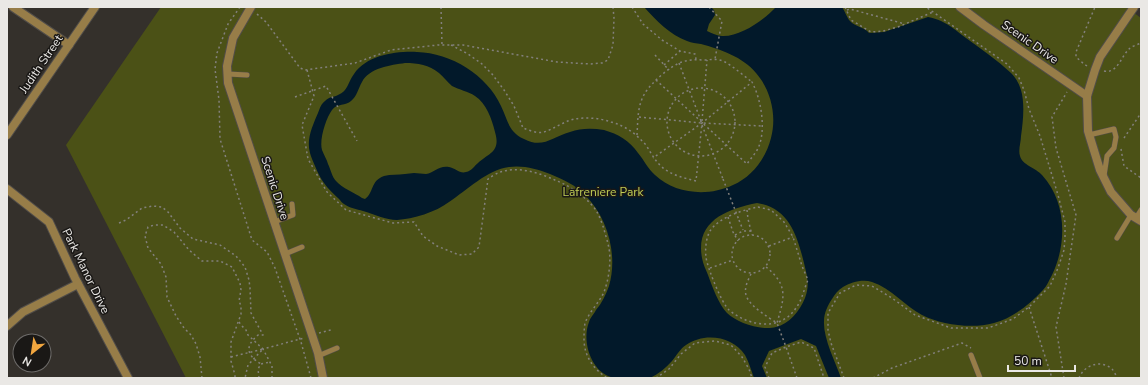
<svg xmlns="http://www.w3.org/2000/svg" width="1148" height="385" font-family="'Nunito Sans',sans-serif">
<style>
.green{fill:#4b5116}
.water{fill:#02192a;fill-rule:evenodd}
.lines{fill:none;stroke-linecap:round;stroke-linejoin:round}
.service-casing{stroke:#514d49;stroke-width:6}
.minor-casing{stroke:#514d49;stroke-width:10}
.tertiary-casing{stroke:#514d49;stroke-width:10}
.path{stroke:#83807c;stroke-width:1.5;stroke-dasharray:2 3;stroke-linecap:butt}
.service{stroke:#977d48;stroke-width:5}
.minor{stroke:#977d48;stroke-width:8}
.tertiary{stroke:#977d48;stroke-width:8}
.path-bridge{stroke:#83807c;stroke-width:1.5;stroke-dasharray:2 3;stroke-linecap:butt}
.labels{text-anchor:middle;stroke-width:3;stroke-linejoin:round;paint-order:stroke}
.street-label{font-size:12px;fill:#eae8e5;stroke:#1a1816}
.park-label{font-size:12px;fill:#c1cd55;stroke:#1a1816}
</style>
<rect width="100%" height="100%" fill="#34302b"/>
<path class="green" d="M161,7H1126L1141,18V378H186L66,145Z"/>
<path class="water" d="M644,7H711L714,10L715,15L709,24L707,31C712,33 717,36 722,36C740,37 764,20 776,7H842C845,11 847,18 850,21C855,27 865,27 869,33L884,32L928,17C933,18 937,19 941,21C950,25 958,32 966,38C981,49 997,60 1011,73C1015,77 1019,83 1021,90C1025,104 1023,122 1021,136C1021,142 1018,150 1020,156C1022,165 1036,168 1042,175C1067,202 1067,244 1052,275C1049,280 1047,286 1043,290C1030,304 1013,318 994,323C972,329 942,325 922,315C905,306 891,288 872,282C863,279 851,282 843,287C838,290 835,294 832,299C828,305 824,313 824,321C823,338 835,361 841,378H829L816,346L801,339L769,351L762,366L767,378H754C751,370 749,362 745,355C733,336 704,332 686,345C680,349 677,355 672,361C666,368 658,374 650,378C639,378 626,380 615,378C592,375 581,342 589,322C591,316 593,316 596,310C602,303 606,294 609,286C618,255 608,218 585,195C576,185 562,179 550,174C537,169 523,165 509,167C487,170 467,190 449,202C436,212 413,219 397,220C386,220 374,214 363,211C357,209 349,208 344,204C342,203 341,201 339,199C327,188 321,181 315,166C313,161 311,157 310,153C306,139 313,125 318,113C320,108 321,104 325,101C330,96 332,98 338,95C348,91 348,82 354,74C367,55 396,51 417,52C451,53 487,75 501,106C508,120 508,132 524,139C543,149 552,137 570,132C581,128 592,128 604,130C618,134 630,141 638,153C644,160 648,169 655,175C675,194 708,197 733,185C752,177 766,158 771,138C777,116 771,90 756,73C743,57 720,49 701,44C696,43 692,43 687,41C670,35 656,20 644,7ZM405,63C418,63 429,65 439,73C444,77 447,82 452,86C459,90 468,91 475,96C486,103 492,119 495,132C501,152 489,153 478,163C474,166 472,171 466,172C460,174 455,168 449,167C439,165 434,173 426,174C422,174 418,173 414,173C411,173 408,174 405,174C398,175 391,174 384,176C370,181 374,193 365,199L362,198C355,193 342,188 336,181C332,177 331,170 328,164C327,160 324,155 322,150C319,140 326,118 332,110C337,103 346,106 351,101C357,96 358,89 362,82C369,68 391,65 405,63ZM757,203C789,208 797,235 804,263C807,276 810,285 805,298C800,311 789,324 776,327C762,331 737,323 727,313C719,305 712,286 708,275C706,270 703,264 702,258C695,221 727,209 757,203Z"/>
<g class="lines">
<defs>
<g id="service">
<path d="M228,74L247,75"/>
<path d="M1089,135L1114,129L1116,137L1114,148L1107,156L1104,176"/>
<path d="M1136,218L1141,210"/>
<path d="M274,222L293,215L292,204"/>
<path d="M1117,238L1131,215"/>
<path d="M285,254L302,247"/>
<path d="M971,355L980,378"/>
<path d="M318,356L337,348"/>
</g>
<g id="minor">
<path d="M13,7L69,45"/>
<path d="M251,7L233,38L227,66L228,83L318,353L323,378"/>
<path d="M960,7L984,25L1087,96"/>
<path d="M7,135L95,7"/>
<path d="M7,189L49,222L75,278L128,378"/>
<path d="M7,326L23,312L78,284"/>
</g>
<path id="tertiary" d="M1134,7L1100,57L1095,70L1087,96L1088,131L1100,170L1111,192L1131,215L1141,221"/>
</defs>
<use href="#service" class="service-casing"/>
<use href="#minor" class="minor-casing"/>
<use href="#tertiary" class="tertiary-casing"/>
<g class="path">
<path d="M240,7L228,24L217,53L215,69L219,100L220,139L252,240L267,252L275,268L301,342L311,378"/>
<path d="M441,7L442,45"/>
<path d="M632,7L643,24L662,40L680,51L695,54L696,59"/>
<path d="M709,7L722,21L715,59"/>
<path d="M845,7L851,20L871,32L883,31L898,27L933,12"/>
<path d="M847,10L850,9L905,24"/>
<path d="M257,14L266,22L300,68L305,70L355,63L391,50L438,45H463L557,62L590,64L602,63L608,60L613,45L614,18L613,7"/>
<path d="M451,45L468,54L482,64L492,74L504,90L514,106L523,128C529,130 537,134 544,132C554,129 564,121 575,119C586,117 600,118 611,122C626,126 636,134 646,145C651,153 655,161 662,167C671,175 684,178 696,181L702,123L653,158"/>
<path d="M655,55L669,70"/>
<path d="M679,63L701,121"/>
<path d="M664,65L680,51"/>
<path d="M1087,66L1084,64L1076,57V52L1095,7"/>
<path d="M307,70L314,96L302,125L308,159L327,192L346,210L393,223L414,222L423,236L437,246L459,255L472,254L479,247L488,179C491,177 495,174 498,173C517,165 540,173 557,181C571,186 590,200 597,212C600,217 602,224 604,229C605,234 607,239 608,244C612,258 609,279 604,292C599,303 589,312 585,323C584,329 584,335 584,341C585,358 594,369 607,378"/>
<path d="M1104,71C1117,74 1121,57 1129,49C1132,46 1137,45 1141,43"/>
<path d="M656,80L747,164C751,158 757,152 759,146C766,128 761,99 752,82L702,123"/>
<circle cx="701" cy="122" r="34"/>
<path d="M295,97L326,86L357,141"/>
<path d="M639,117L702,123L762,126"/>
<path d="M702,121L707,60"/>
<path d="M702,125L723,179"/>
<path d="M637,135C638,121 637,106 645,93C652,82 670,66 682,62C690,59 698,60 707,60C713,59 719,59 725,62C734,67 744,76 752,82"/>
<path d="M1124,138L1141,113"/>
<path d="M1121,149L1124,166L1141,178"/>
<path d="M758,207L771,210L784,222L793,237L802,266L808,280C804,289 802,300 796,308C780,332 748,326 729,310C722,304 707,267 706,257C705,249 706,238 710,231C719,217 743,210 758,207Z"/>
<path d="M747,210L748,219L752,235"/>
<path d="M728,217L733,232L738,241"/>
<path d="M739,220L743,230"/>
<path d="M119,223L126,220L142,208L153,206L162,207L168,212L180,228L193,239L220,245L236,256L245,267L249,280L250,288L251,313L263,335H258C245,346 246,355 261,364"/>
<circle cx="751" cy="254" r="19"/>
<path d="M735,235L743,231H751"/>
<path d="M769,246L793,237"/>
<path d="M710,268L733,260"/>
<path d="M751,274C748,280 744,288 746,295C749,306 768,317 777,323C781,308 788,292 777,278C774,274 770,270 766,267"/>
<path d="M1029,307L1052,378"/>
<path d="M239,322L241,325L246,330L248,335L263,349"/>
<path d="M319,333L331,330"/>
<path d="M231,357L263,349L248,365L245,378"/>
<path d="M202,378L200,357L196,344L191,335L184,328L176,316L167,297L166,277L161,264L148,248L145,236L148,227L154,225H163L174,232L189,250L196,256L202,261H220L232,267L240,283L241,290L239,301L241,306V314L231,342V361L235,375V378"/>
<path d="M259,378L258,369L261,364L270,362"/>
<path d="M272,378V366L263,349L304,338"/>
<path d="M656,378L669,369L681,354L695,343L715,341L731,345L742,357L749,369L752,378"/>
<path d="M769,378L765,367L772,353L786,347L777,323"/>
<path d="M797,378L786,347L801,342L814,348L824,378"/>
<path d="M844,378L831,343L828,330V313L840,293L856,285L872,286L892,298L915,315L951,328H988L1013,319L1029,307L1050,286L1058,268L1064,250L1065,238V222L1058,195L1040,136L1029,109L1024,90L1019,78L1007,64L926,7"/>
<path d="M873,378L892,368L962,343L971,348"/>
<path d="M1064,378L1056,327L1066,284L1076,215L1056,148L1052,117L1067,92"/>
<path d="M1079,378C1084,365 1101,359 1112,369C1114,371 1116,375 1117,378"/>
</g>
<use href="#service" class="service"/>
<use href="#minor" class="minor"/>
<use href="#tertiary" class="tertiary"/>
<path class="path-bridge" d="M723,179L739,220"/>
</g>
<g class="labels">
<g class="street-label">
<text transform="translate(1030 42) rotate(35)" y="4">Scenic Drive</text>
<text transform="translate(41 64) rotate(-56)" y="4">Judith Street</text>
<text transform="translate(275 188) rotate(72)" y="4">Scenic Drive</text>
<text transform="translate(86 271) rotate(64)" y="4">Park Manor Drive</text>
</g>
<g class="park-label">
<text x="603" y="196">Lafreniere Park</text>
</g>
</g>
<rect width="1148" height="385" fill="none" stroke="#eae8e5" stroke-width="16"/>
<g transform="translate(32 353) rotate(210)"><circle r="19" fill="#1a1816" stroke="#6d6b69"/>
<path d="M0-3L7 15L0 10L-7 15Z" fill="#f1a63f"/>
<text y="-6" font-size="11" font-weight="bold" text-anchor="middle" fill="#eae8e5">N</text>
</g>
<path d="M1008 365v6h67v-6" fill="none" stroke="#eae8e5" stroke-width="2"/>
<text x="1014" y="365" font-size="12" fill="#eae8e5" stroke="#1a1816" stroke-width="3" paint-order="stroke">50 m</text>
</svg>
